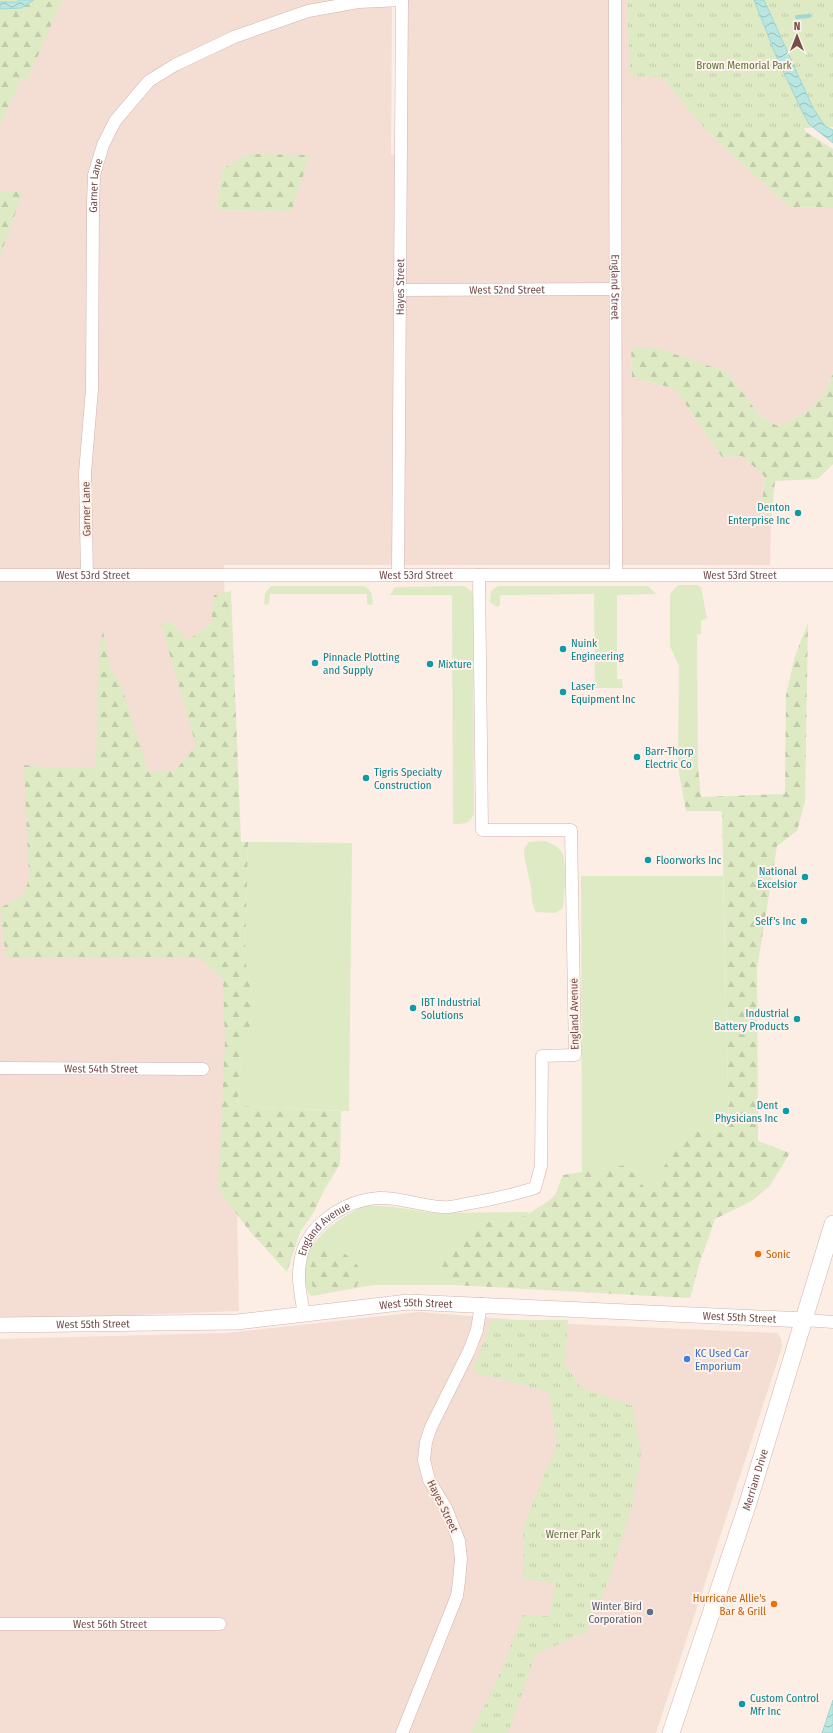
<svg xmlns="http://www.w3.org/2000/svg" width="833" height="1733" font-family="'Fira Sans Condensed',sans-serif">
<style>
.residential{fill:#f4ddd3;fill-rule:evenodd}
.grass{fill:#ddeac3}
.forest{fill:url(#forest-firs)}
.park{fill:url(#park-tufts)}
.water{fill:url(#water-waves);stroke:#9fd7d2}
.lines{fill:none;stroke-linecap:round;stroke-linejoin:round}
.stream{stroke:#9fd7d2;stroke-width:4}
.minor-casing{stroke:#d0b4ae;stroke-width:13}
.tertiary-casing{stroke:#d0b4ae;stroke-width:16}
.secondary-casing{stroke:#d3b3ab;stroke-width:18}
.minor{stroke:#fff;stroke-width:12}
.tertiary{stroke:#fff;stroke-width:15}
.secondary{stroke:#fff;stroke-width:17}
.culture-dot{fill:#0f9aa8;stroke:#fff2eb;stroke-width:1.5}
.food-dot{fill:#e8710a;stroke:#fff2eb;stroke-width:1.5}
.shop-dot{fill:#3f7fe0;stroke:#fff2eb;stroke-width:1.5}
.service-dot{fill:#5c6f8a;stroke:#fff2eb;stroke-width:1.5}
.labels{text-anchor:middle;stroke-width:4;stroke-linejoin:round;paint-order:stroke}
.park-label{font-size:11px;fill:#5d743f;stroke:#fff2eb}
.street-label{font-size:11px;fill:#754e4a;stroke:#fff2eb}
.culture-label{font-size:11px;fill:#0d838f;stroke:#fff2eb;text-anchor:start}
.food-label{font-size:11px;fill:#c56008;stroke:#fff2eb;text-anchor:start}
.shop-label{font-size:11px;fill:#366cbe;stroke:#fff2eb;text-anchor:start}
.service-label{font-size:11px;fill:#4e5e75;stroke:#fff2eb;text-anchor:end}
</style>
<defs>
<pattern id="forest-firs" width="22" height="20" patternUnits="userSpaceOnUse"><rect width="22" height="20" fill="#ddeac3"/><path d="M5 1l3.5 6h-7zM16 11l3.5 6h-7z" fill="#c1caa9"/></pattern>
<pattern id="park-tufts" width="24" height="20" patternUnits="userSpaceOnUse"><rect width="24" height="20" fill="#ddeac3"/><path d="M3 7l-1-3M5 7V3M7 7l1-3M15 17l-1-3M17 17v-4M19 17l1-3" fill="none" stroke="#c1caa9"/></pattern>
<pattern id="water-waves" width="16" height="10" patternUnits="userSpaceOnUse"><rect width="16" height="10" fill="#b9e6e1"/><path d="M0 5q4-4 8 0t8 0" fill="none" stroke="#9bbdb8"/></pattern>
</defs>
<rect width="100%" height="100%" fill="#fcede5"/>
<g class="residential">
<path d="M64,0H392L391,155H406V0H627L630,76L662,77L718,142L790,207L833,208V372L825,394L808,411L778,426L761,417L727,372L631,347L632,377L675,389L722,457L742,456L764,476L762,506L771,521L770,565H224L239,1311L0,1320V126L21,78L27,81L50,25L61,2ZM247,154L291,212L217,210L222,169Z"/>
<path d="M419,1312L568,1324L777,1333L781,1339L782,1347L656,1733H0V1339L226,1333Z"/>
</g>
<g class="grass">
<path d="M678,585H698L701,588L707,618L701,621V634H697L698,767H678L679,666L670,646V594Z"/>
<path d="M271,586H363C372,589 372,595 373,604L370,605L367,604V594H270L269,603L267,605L264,604L265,593Z"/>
<path d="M464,586L471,591L473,596L474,814C469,824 464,824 453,824L452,595H390L395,587Z"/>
<path d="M498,586H648L656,594L617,595V679H622L623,688H595L594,594L500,595V605L497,607L490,602L491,591Z"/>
<path d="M545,841C551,843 557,846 561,851C568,861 564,895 563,908L555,913L536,912C531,903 532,897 531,887C529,874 524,862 524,849L529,842Z"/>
<path d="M248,842L352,843L349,1111L237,1106L242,1053L255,1007L245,959Z"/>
<path d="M581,876H723L729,1133L662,1170V1190L649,1193L626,1165L582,1172Z"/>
<path d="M366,1205L394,1207L432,1213L530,1212L523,1217L476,1224L441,1273L455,1285H373L312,1296L308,1293C307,1288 304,1281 304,1275C305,1239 337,1219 366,1205Z"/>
</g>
<g class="forest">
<path d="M0,0H64L61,2L27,81L21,78L0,126Z"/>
<path d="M627,0L785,95L806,132L833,149V208L790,207L718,142L662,77L630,76Z"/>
<path d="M247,154L310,155L291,212L217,210L222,169Z"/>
<path d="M0,192H23L0,256Z"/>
<path d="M631,347H654L727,372L761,417L778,426L808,411L825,394L833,372V464L818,479L775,481L771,521L762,506L764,476L742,456L722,457L675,389L632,377Z"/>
<path d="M231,591L241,842H248L245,959L255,1007L242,1053L237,1106L341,1111L340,1164L323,1192L314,1212L300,1232L287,1272L247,1228L218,1188L225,1041L223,979L198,957H6L0,908L24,895L29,878L24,765L52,768L96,767L99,648L103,631L111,669L121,685L148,772L175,771L196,745L161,624L171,621L187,641L211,624L214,595Z"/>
<path d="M808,623L805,802L797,831L777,846L757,969L758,1141L790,1153L769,1187L750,1202L715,1219L699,1265L690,1298L455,1285L440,1273L452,1243L476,1224L523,1217L547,1202L555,1195L563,1175L626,1165L649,1193L662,1190V1170L685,1131L729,1133L722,811H686L678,767H698L701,797L785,794L786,695L795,656Z"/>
<path d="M319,1243C339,1250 351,1254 362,1272L356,1288L321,1291L313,1289L310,1269Z"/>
</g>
<g class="park">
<path d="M627,0H833V127L708,132L662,77L630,76Z"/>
<path d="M492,1320H568L565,1364L580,1387L633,1406L641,1455L633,1502L610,1577L587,1632L536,1654L508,1733H471L498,1678L523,1615L549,1616L556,1583L524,1579L523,1528L557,1443L549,1392L472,1372Z"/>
</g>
<g class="water">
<path d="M20,0H34L21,8L0,9V2H16Z"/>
<path d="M754,0H764L813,108L825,126L833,130V143L809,124L802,111L777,58Z"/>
<path d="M833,1700V1733H822Z"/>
</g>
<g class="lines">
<path class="stream" d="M797,17L809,16"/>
<defs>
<g id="minor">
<path id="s1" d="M615,0L616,574"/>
<path id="s2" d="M399,290L616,289"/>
<path id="s3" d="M87,574L85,473L92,389L93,204L94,175L103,145L115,121L149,81L175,65L234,37L308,11L358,2L402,0"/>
<path id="s4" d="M0,575H833"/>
<path id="s5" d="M398,575L402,0"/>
<path id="s6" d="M0,1068L203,1069"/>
<path id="s7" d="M304,1314C301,1297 297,1280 300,1263C304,1226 345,1200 379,1198C400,1197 421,1206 442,1207C450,1208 459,1205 466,1204C490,1200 512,1195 535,1188L541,1166L542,1056L575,1055L571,830H482L479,575"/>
<path d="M804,1320L833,1322"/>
<path id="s8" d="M0,1624H220"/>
<path d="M402,1733L457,1596L459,1581L461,1559L459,1541L446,1508L429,1480L424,1460L426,1442L431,1427L469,1351L477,1330L481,1304"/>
</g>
<g id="tertiary">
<path id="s9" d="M0,1325L237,1322L408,1302L804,1320"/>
</g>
<g id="secondary">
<path id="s10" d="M671,1733L747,1506L833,1224"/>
</g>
</defs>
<use href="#minor" class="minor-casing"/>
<use href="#tertiary" class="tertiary-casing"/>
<use href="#secondary" class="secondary-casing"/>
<use href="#minor" class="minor"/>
<use href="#tertiary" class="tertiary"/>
<use href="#secondary" class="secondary"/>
</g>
<g class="culture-dot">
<circle cx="798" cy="513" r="4"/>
<circle cx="563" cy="649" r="4"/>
<circle cx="315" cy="663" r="4"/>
<circle cx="430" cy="664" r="4"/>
<circle cx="563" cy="692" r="4"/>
<circle cx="637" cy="757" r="4"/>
<circle cx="366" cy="778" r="4"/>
<circle cx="648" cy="860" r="4"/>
<circle cx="805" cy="877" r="4"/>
<circle cx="804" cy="921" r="4"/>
<circle cx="413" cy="1008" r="4"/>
<circle cx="797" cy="1019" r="4"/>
<circle cx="786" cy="1111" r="4"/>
<circle cx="742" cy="1704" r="4"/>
</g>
<g class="food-dot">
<circle cx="758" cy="1254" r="4"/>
<circle cx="774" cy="1604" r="4"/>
</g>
<circle class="shop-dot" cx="687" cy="1359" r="4"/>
<circle class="service-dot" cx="650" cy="1612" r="4"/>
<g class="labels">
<g class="park-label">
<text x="744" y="69">Brown Memorial Park</text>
<text x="573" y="1538">Werner Park</text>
</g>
<g class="street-label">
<text dy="4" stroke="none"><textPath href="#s3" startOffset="389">Garner Lane</textPath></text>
<text dy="4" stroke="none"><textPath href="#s5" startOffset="288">Hayes Street</textPath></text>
<text dy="4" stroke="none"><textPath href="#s1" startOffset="287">England Street</textPath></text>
<text dy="4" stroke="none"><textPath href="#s2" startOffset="108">West 52nd Street</textPath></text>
<text transform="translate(86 509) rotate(-91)" y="4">Garner Lane</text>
<text dy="4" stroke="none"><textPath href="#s4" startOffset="93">West 53rd Street</textPath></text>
<text dy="4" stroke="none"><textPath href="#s4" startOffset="416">West 53rd Street</textPath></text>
<text dy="4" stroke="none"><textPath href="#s4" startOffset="740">West 53rd Street</textPath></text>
<text transform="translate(574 1014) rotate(-91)" y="4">England Avenue</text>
<text dy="4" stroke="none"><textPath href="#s6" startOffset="101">West 54th Street</textPath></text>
<text dy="4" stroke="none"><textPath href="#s7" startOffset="95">England Avenue</textPath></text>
<text dy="4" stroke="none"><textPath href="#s9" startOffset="417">West 55th Street</textPath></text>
<text dy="4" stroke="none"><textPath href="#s9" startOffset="741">West 55th Street</textPath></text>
<text dy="4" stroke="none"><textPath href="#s9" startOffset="93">West 55th Street</textPath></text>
<text dy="4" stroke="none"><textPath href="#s10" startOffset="267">Merriam Drive</textPath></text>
<text transform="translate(443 1506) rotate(64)" y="4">Hayes Street</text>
<text dy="4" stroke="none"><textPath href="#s8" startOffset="110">West 56th Street</textPath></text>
</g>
<g class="culture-label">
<text x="790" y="511" text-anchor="end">Denton<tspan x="790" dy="13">Enterprise Inc</tspan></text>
<text x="571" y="647">Nuink<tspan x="571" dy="13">Engineering</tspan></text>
<text x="323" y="661">Pinnacle Plotting<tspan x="323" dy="13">and Supply</tspan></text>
<text x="438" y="668">Mixture</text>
<text x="571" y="690">Laser<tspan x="571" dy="13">Equipment Inc</tspan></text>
<text x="645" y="755">Barr-Thorp<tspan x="645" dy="13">Electric Co</tspan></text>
<text x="374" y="776">Tigris Specialty<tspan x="374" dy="13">Construction</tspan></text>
<text x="656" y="864">Floorworks Inc</text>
<text x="797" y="875" text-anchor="end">National<tspan x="797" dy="13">Excelsior</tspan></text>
<text x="796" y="925" text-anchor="end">Self's Inc</text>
<text x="421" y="1006">IBT Industrial<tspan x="421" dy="13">Solutions</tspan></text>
<text x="789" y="1017" text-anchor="end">Industrial<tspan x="789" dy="13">Battery Products</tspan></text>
<text x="778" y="1109" text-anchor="end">Dent<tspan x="778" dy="13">Physicians Inc</tspan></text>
<text x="750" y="1702">Custom Control<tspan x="750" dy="13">Mfr Inc</tspan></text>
</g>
<g class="food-label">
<text x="766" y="1258">Sonic</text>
<text x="766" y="1602" text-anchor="end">Hurricane Allie's<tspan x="766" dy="13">Bar &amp; Grill</tspan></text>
</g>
<g class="shop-label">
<text x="695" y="1357">KC Used Car<tspan x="695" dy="13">Emporium</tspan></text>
</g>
<g class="service-label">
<text x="642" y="1610">Winter Bird<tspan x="642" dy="13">Corporation</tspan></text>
</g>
</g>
<g transform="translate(797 36)" stroke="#fff2eb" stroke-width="3" paint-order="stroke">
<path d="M0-3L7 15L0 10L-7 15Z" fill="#754e4a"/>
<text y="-6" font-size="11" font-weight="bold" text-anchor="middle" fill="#754e4a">N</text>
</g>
</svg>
